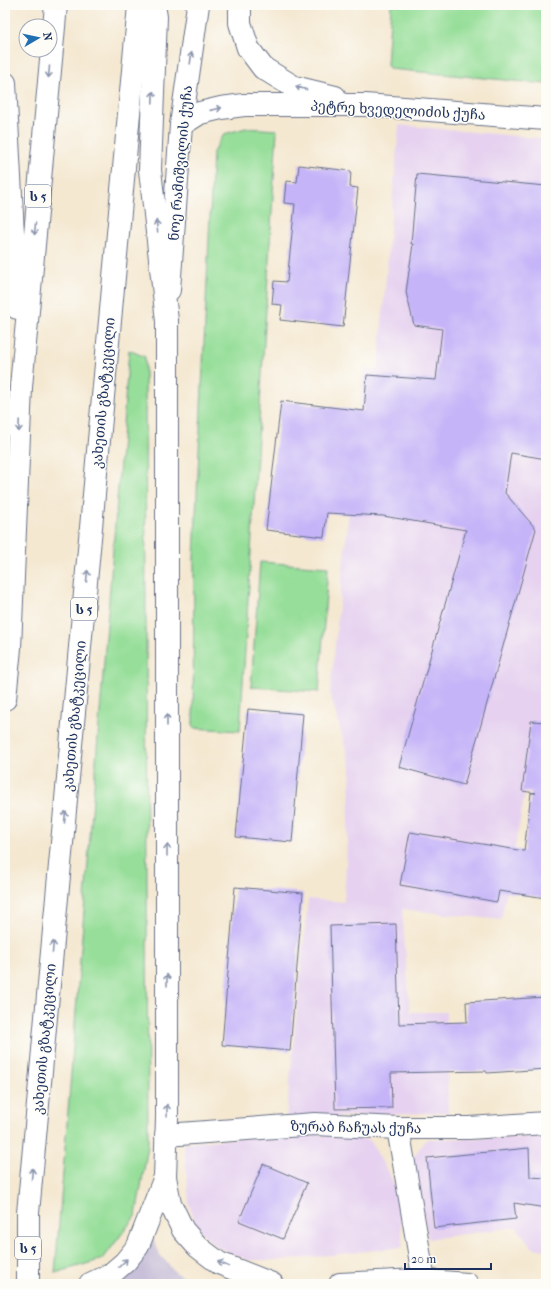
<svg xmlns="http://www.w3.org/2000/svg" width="551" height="1289" font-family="'IM FELL French Canon','Noto Serif Georgian',serif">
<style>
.built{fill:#e6d2f0}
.industrial{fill:#c8bfd8}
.green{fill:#96de99;stroke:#58867c}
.building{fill:#c5b4f8}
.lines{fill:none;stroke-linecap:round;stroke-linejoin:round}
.minor-casing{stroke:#677086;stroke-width:24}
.major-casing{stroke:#677086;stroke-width:24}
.highway-casing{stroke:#677086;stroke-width:24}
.minor{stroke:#fff;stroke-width:22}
.major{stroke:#fff;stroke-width:22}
.highway{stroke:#fff;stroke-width:22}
.oneway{stroke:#8d97ae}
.labels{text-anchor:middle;stroke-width:3;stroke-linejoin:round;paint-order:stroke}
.shield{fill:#fdfcf7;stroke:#5f6c8c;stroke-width:1}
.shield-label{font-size:13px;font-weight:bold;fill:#1b2f5e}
.street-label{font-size:14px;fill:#1b2f5e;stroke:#fdfcf7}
</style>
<rect width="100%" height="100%" fill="#fdfcf7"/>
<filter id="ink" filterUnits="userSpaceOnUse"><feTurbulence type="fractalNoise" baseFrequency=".025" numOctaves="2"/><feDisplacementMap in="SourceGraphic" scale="8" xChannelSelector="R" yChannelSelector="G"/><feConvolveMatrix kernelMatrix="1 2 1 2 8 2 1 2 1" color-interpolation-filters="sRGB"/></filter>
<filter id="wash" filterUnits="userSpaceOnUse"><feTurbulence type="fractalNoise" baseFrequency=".012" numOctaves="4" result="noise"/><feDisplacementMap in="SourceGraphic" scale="16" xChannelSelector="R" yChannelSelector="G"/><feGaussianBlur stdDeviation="0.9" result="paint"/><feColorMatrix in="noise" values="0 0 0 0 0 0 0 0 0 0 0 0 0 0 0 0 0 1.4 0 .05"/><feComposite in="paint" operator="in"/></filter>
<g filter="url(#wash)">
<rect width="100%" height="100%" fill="#f4e8d1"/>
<g class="built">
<path d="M399,125L546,139V796L525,793L501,920L402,909L410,1012H446L448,1112L286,1119L308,899L344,902L351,767L330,693L364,369L378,370Z"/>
<path d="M301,1133L370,1140L397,1189L403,1247L284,1260H248L215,1246L195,1225L189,1204L184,1143Z"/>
<path d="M546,1137V1250L533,1248L516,1227L428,1239L413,1157L427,1139Z"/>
</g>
<path class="industrial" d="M150,1231L160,1255L175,1272L193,1284H114Z"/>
<g class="green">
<path d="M391,5H546V84L390,69L387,65Z"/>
<path d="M246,128L277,130L240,731L193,728L194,558L213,152L224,134Z"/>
<path d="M129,350L145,357L148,1146L136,1215L103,1259L55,1273Z"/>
<path d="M260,562L328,567L319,692L251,687Z"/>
</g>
<g id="blocks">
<g class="building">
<path d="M299,165L351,171L350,187L358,188L343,327L280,320L282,305L272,304L274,281L287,282L295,204L284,203L286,181L297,182Z"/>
<path d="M417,174L546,186V459L511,453L505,493L536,529L464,785L399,767L466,530L383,516L327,513L324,537L266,530L281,401L364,411L367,375L436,380L442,329L414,325L406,292L413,244H411Z"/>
<path d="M248,709L303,714L292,842L236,837Z"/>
<path d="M531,721L546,722V898L499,891L497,902L400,885L410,832L524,851L531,793H536L522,791Z"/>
<path d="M235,887L303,893L290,1051L222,1045Z"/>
<path d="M396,924L399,1024L467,1022L466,1002L546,997V1069L487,1073L486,1071L391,1073L392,1108L335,1109L330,926Z"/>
<path d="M529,1148L530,1177L546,1178V1208L514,1203L516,1219L434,1228L427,1158Z"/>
<path d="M263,1164L307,1183L283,1239L239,1221Z"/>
</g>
</g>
</g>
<g filter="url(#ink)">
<use href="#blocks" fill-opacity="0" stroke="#677086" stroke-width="1"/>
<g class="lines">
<defs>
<g id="minor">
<path d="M240,5V23L248,48L263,68L294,87L335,97"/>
<path d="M181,125L200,113L221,108L244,105H365L546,119"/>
<path d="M169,290L181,125L198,5"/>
<path d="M398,1128L424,1281"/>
<path d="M166,1135L315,1124L398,1128H469L546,1123"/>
</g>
<g id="major">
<path d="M167,321V1118L165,1177L170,1203L183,1230L198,1247L219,1263L272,1284"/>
<path d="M90,1284L111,1274L125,1262L138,1246L165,1177"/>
<path d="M340,1284L416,1280L467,1284"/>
</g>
<g id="highway">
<path d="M154,5L156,17L150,170L167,321"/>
<path d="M5,83L17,308"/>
<path d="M5,699L10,648L21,387L56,5"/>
<path d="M28,1284V1213L139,5"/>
</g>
</defs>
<use href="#minor" class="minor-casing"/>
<use href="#major" class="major-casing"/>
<use href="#highway" class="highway-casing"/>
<use href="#minor" class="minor"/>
<use href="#major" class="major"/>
<use href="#highway" class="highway"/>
</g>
<defs><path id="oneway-shaft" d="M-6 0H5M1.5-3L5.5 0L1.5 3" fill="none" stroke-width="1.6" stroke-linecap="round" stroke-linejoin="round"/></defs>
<g class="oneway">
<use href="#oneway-shaft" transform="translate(191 58) rotate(-82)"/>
<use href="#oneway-shaft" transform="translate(49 72) rotate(95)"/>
<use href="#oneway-shaft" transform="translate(301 88) rotate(-164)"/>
<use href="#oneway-shaft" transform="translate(153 97) rotate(-88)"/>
<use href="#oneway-shaft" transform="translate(216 109) rotate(-13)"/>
<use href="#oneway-shaft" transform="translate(157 226) rotate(-96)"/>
<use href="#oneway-shaft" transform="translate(35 229) rotate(95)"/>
<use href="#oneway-shaft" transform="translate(19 426) rotate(92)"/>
<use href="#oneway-shaft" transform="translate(87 576) rotate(-85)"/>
<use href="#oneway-shaft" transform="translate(167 720) rotate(-90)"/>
<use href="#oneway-shaft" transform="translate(65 817) rotate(-85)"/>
<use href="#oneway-shaft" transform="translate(167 850) rotate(-90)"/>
<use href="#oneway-shaft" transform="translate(53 947) rotate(-85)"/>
<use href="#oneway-shaft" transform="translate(167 980) rotate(-90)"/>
<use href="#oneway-shaft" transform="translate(167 1110) rotate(-90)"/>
<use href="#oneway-shaft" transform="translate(32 1174) rotate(-85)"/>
<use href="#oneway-shaft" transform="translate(123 1263) rotate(-45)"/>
<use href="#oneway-shaft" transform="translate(223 1264) rotate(-155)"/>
</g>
</g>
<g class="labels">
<g class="shield">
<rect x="25" y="185" width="26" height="22" rx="3"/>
<rect x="71" y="598" width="26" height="22" rx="3"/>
<rect x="15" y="1237" width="26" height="22" rx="3"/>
</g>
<g class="shield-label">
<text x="38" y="201">ს 5</text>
<text x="84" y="614">ს 5</text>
<text x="28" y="1253">ს 5</text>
</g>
<g class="street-label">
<text transform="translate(398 110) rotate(3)" y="5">პეტრე ხვედელიძის ქუჩა</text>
<text transform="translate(180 163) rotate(-85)" y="5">ნოე რამიშვილის ქუჩა</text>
<text transform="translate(103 393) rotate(-85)" y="5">კახეთის გზატკეცილი</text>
<text transform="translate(74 716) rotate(-85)" y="5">კახეთის გზატკეცილი</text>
<text transform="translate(44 1039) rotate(-85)" y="5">კახეთის გზატკეცილი</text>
<text transform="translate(356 1127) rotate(1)" y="5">ზურაბ ჩაჩუას ქუჩა</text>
</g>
</g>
<rect width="551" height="1289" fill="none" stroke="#fdfcf7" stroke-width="20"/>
<g transform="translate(38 38) rotate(81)"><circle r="19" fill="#fdfcf7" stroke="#a3aaba"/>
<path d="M0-3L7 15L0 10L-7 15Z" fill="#1f6fb2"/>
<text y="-6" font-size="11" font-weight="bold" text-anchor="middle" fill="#1b2f5e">N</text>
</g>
<path d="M405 1263v6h86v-6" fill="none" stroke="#1b2f5e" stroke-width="2"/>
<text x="411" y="1263" font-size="12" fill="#1b2f5e" stroke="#fdfcf7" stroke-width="3" paint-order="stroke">20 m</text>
</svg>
